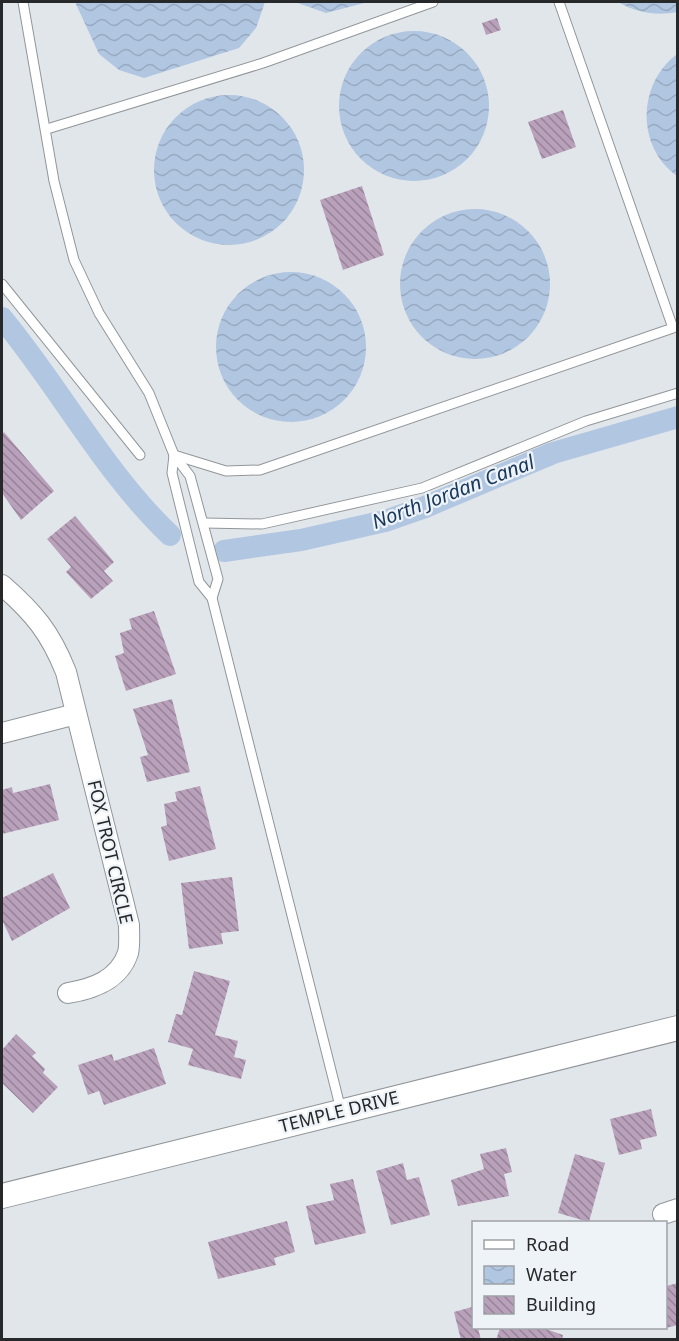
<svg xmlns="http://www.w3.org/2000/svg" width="679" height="1341" font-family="'Noto Sans',sans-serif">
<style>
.water{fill:url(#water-waves)}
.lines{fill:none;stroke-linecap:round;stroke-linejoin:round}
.canal{stroke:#b1c6e1;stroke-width:22}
.building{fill:url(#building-back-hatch)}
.service-casing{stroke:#91969a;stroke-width:11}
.minor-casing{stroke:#91969a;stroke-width:22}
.tertiary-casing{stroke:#91969a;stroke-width:26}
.service{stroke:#fff;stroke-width:9}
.minor{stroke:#fff;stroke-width:20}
.tertiary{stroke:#fff;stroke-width:24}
.labels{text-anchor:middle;stroke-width:4.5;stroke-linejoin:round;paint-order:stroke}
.street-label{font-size:18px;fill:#27282a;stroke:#eef3f8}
.water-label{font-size:20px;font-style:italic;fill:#18375b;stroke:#eef3f8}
</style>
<defs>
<pattern id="water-waves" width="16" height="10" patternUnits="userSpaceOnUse" patternTransform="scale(1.5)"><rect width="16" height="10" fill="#b1c6e1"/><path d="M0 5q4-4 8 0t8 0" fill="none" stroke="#98aac1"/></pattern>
<pattern id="building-back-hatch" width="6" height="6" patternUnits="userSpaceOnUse" patternTransform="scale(1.5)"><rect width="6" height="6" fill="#b9a1bb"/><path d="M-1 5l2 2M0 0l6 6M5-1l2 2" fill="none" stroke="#968398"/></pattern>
</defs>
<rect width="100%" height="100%" fill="#e1e6eb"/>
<g class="water">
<path d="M75,2H265L256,28L239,48L144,78L119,70L99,54Z"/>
<path d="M295,2H368L326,13Z"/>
<path d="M618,2H677V12C657,16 637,13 618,2Z"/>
<circle cx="414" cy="106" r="75"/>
<path d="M677,54V176C636,147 637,84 677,54Z"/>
<circle cx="229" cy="170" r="75"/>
<circle cx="475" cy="284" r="75"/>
<circle cx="291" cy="347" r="75"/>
</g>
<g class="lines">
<g class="canal">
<path d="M2,318C60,388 104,472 170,535"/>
<path d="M224,551L301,540L385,521L425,507L553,453L678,417"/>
</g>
</g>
<g class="building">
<path d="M497,18L501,30L486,35L482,23Z"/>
<path d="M563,110L576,147L542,159L528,122Z"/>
<path d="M362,186L384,255L343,270L320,200Z"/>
<path d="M4,432L54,491L21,520L2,493V435Z"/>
<path d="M75,516L114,562L104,571L113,581L91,599L66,572L71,567L47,539Z"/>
<path d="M154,611L176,674L126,691L115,656L124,653L120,633L132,629L129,619Z"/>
<path d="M172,699L190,772L147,782L140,757L148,755L133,709Z"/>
<path d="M50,784L59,820L2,834V790L12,787L13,793Z"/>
<path d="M200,786L216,849L169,861L161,827L167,825L164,804L177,801L175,792Z"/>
<path d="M53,873L70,908L12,941L2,920V898Z"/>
<path d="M232,877L239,931L221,933L223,944L189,949L181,883Z"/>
<path d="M194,971L230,981L215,1035L238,1041L234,1057L246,1060L241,1079L188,1065L193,1049L168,1042L176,1014L182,1015Z"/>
<path d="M16,1034L36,1053L32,1056L45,1069L43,1073L58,1087L33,1113L2,1083V1050Z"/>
<path d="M154,1048L166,1084L104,1105L99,1091L88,1095L78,1065L112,1054L114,1061Z"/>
<path d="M651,1109L657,1136L640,1140L642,1149L619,1155L610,1119Z"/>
<path d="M506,1148L512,1172L504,1174L509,1196L458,1206L451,1180L484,1169L480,1154Z"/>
<path d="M575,1154L605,1163L589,1222L558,1213Z"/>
<path d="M403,1163L407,1180L419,1177L430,1215L391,1225L376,1171Z"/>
<path d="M353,1179L366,1233L315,1245L306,1206L334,1200L330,1184Z"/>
<path d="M287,1221L295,1252L274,1258L276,1265L218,1279L208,1242Z"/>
<path d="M678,1283V1325L666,1328V1286Z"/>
<path d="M472,1307L474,1328H478L481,1340H461L454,1312Z"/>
<path d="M500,1328H543L563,1335L562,1340H496Z"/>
</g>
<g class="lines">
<defs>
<g id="service">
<path d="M23,2L54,181L74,260L99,313L149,393L174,455L190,476L218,579L212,598"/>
<path d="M47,129L263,63L433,2"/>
<path d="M2,284L140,455"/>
<path d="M174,455L226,471L260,470L673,328L559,2"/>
<path d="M174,455L172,473L199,582L212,598L341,1110"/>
<path d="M204,523L262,524L422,488L586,421L678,393"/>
</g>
<g id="minor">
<path d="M2,585C34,613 50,632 66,672L129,925C129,934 130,945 128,953C119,980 93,989 68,993"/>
<path d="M2,733L76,714"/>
<path d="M663,1214L678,1209"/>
</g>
<path id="tertiary" d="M2,1196L678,1028"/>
</defs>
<use href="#service" class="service-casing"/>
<use href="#minor" class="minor-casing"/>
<use href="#tertiary" class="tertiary-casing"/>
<use href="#service" class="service"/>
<use href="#minor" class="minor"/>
<use href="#tertiary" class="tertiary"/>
</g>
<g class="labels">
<g class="street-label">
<text transform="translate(110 852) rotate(77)" y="6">FOX TROT CIRCLE</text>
<text transform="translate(339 1112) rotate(-14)" y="6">TEMPLE DRIVE</text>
</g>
<g class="water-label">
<text transform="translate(453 492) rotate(-21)" y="7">North Jordan Canal</text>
</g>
</g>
<rect width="679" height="1341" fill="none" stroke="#27282a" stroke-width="6"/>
<rect x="472" y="1221" width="195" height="108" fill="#eef3f8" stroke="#9ea2a6" stroke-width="1.5"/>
<rect x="484" y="1240" width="30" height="9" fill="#ffffff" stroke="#9ea2a6" stroke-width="1.5"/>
<text x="526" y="1251" font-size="18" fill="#27282a">Road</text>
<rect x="484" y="1266" width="30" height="18" fill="url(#water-waves)" stroke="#9ea2a6" stroke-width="1.5"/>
<text x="526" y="1281" font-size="18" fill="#27282a">Water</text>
<rect x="484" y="1296" width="30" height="18" fill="url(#building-back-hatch)" stroke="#9ea2a6" stroke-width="1.5"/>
<text x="526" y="1311" font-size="18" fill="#27282a">Building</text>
</svg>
